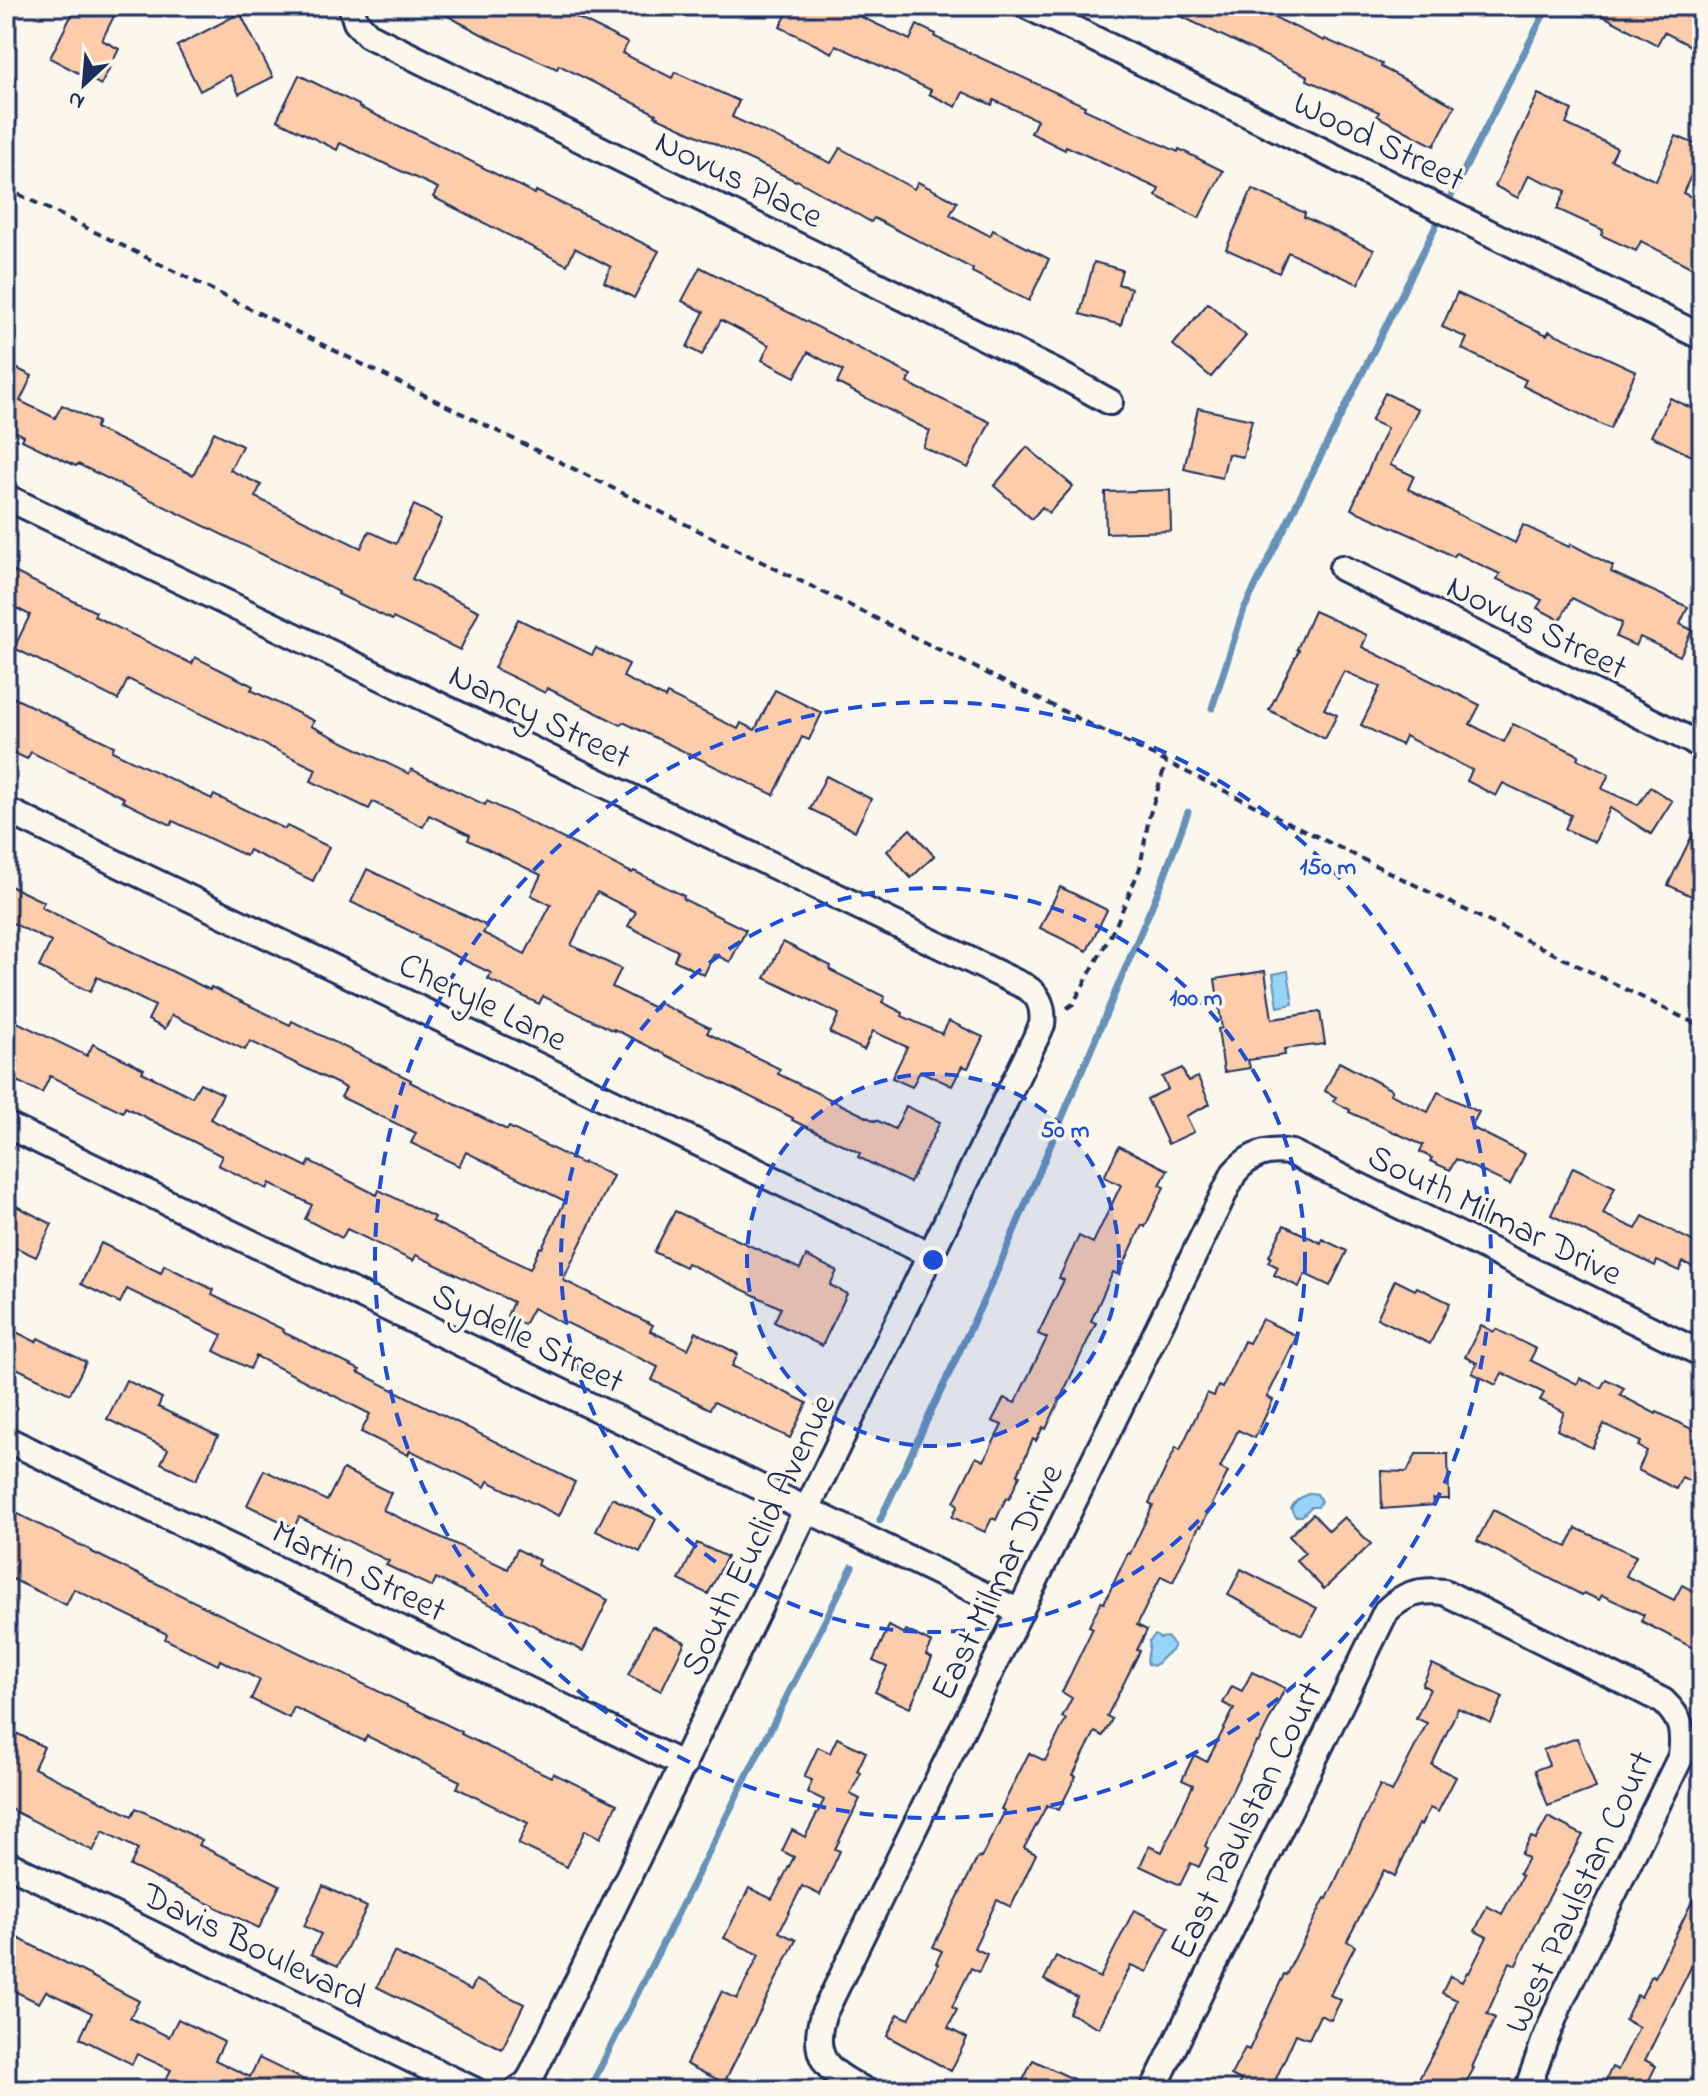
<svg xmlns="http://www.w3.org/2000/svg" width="1708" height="2096" font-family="'Indie Flower',sans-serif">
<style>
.water{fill:#96d4f8;stroke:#6592ba;stroke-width:2}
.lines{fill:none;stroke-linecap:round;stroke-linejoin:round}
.stream{stroke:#6592ba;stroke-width:7}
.building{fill:#fcccab;stroke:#1b2f5e;stroke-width:2}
.minor-casing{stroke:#1b2f5e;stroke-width:30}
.path{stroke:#1b2f5e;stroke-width:4;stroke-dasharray:8 6;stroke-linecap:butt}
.minor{stroke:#fbf7ec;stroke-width:24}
.ring{fill:none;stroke:#1d4ed8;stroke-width:4;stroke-dasharray:14 10}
.labels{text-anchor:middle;stroke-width:7;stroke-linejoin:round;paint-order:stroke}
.street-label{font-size:36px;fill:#1b2f5e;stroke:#fbf7ec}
.centre{fill:#1d4ed8;stroke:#fbf7ec;stroke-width:4}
.ring-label{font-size:24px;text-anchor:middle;font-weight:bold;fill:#1d4ed8;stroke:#fbf7ec;stroke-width:7;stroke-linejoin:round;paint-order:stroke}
</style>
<rect width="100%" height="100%" fill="#fbf7ec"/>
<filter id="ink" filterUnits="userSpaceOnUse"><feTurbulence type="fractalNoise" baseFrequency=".0125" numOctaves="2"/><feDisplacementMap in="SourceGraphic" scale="16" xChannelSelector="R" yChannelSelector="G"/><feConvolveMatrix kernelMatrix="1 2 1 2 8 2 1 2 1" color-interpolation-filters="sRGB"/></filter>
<g filter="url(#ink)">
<g class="water">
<path d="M1288,971L1293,1004L1278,1007L1273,974Z"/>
<path d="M1311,1493L1317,1494L1321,1501L1318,1507H1311L1302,1516H1295L1291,1509C1294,1500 1302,1496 1311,1493Z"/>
<path d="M1155,1635L1160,1638L1167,1637L1174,1645L1171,1651C1161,1656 1160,1663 1153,1666L1148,1664C1145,1657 1151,1650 1149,1641Z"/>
</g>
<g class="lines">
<g class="stream">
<path d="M1212,708L1244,609L1454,190L1548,6"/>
<path d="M880,1520L995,1276L1162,882L1188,812"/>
<path d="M589,2090L852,1567"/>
</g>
</g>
<g class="building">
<path d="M76,6H119L102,40L119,49L101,85L50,58Z"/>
<path d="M429,6H554L628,43L622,53L672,78L675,72L739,101L732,117L831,163L840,148L914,189L918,182L957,202L950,215L990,236L993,230L1049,259L1029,301L972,272L973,269L874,218L871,222L797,180L796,181L655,116L656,114L559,65L557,69L487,37Z"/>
<path d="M791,6H857L853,13L910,40L917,25L936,34L935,37L1085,106L1084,109L1178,152L1179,149L1223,171L1199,218L1156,196L1159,189L1066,146L1065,150L1031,133L1037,120L994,100L992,105L963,92L956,107L929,94L931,90L836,45L832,53L780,27Z"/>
<path d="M1159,6H1251L1324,41L1325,39L1382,64L1381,67L1455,106L1434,146L1377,116L1379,112L1307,80L1308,76Z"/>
<path d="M1585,6H1702V52L1664,32L1657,45Z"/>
<path d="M240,13L273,77L239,94L230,75L200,91L177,46Z"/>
<path d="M299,75L359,105V107L433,142L535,194L536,191L659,251L634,298L604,282L611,267L575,248L567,265L433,197L438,188L340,143L337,150L277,120Z"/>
<path d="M1538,94L1572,110L1566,124L1617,148L1611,160L1656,181L1676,136L1702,147V151L1683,193L1702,202V273L1641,241L1636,251L1601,235L1603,230L1557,209L1566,191L1529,175L1518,198L1495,186Z"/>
<path d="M1252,189L1305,213L1304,217L1374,250L1358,284L1288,252L1279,273L1226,249Z"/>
<path d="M1094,262L1122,270L1118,284L1131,288L1121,325L1080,314Z"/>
<path d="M700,267L911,375L907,383L990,422L968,468L923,447L930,431L837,383L843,371L808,352L795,377L762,360L769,345L721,320L702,355L687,347L704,312L682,301Z"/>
<path d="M1457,293L1547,335L1549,331L1636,371L1610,429L1523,386L1526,380L1462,349L1467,338L1442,327Z"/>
<path d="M1208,303L1246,336L1211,377L1173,345Z"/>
<path d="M6,363L32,376L20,401L55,418L62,405L98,422L95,428L193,475L214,432L242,446L230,470L261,485L255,497L361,548L369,531L396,544L414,505L442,519L412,579L479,611L460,650L393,618L392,620L338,594L339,592L78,464L76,466L22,440L24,436L7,427L6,430Z"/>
<path d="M1385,393L1418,409L1390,465L1414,476L1408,489L1515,543L1523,525L1569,547L1571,544L1613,566L1611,572L1688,607L1680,624L1692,630L1680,656L1640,637L1636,646L1616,637L1622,623L1572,598L1560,620L1537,608L1542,600L1497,579L1500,574L1456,553L1454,557L1420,539L1351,509L1387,428L1371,421Z"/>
<path d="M1670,398L1702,413V461L1651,436Z"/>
<path d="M1198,408L1252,420L1243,457L1228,454L1222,478L1184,469Z"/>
<path d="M1027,447L1073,486L1049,513L1042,507L1032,519L994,486Z"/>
<path d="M1170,490L1171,531L1106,533L1105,492Z"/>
<path d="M6,568L96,612L94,616L192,664L195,657L253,686L251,690L314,721L311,726L409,774L411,769L485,805L487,801L632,873L634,871L684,896L683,899L746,930L730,962L714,954L704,975L674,960L678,951L628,926L636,912L597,892L571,945L621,969L612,987L656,1009L659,1003L710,1028L707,1033L780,1069L778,1074L875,1121L876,1120L895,1129L906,1106L940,1122L910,1183L858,1157L860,1153L792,1120L793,1118L614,1029V1031L543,996L539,1004L488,979L491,973L419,938L420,936L351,902L367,869L487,926L483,933L525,954L551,905L531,895L541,875L468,840L470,835L429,815L423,827L373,802L369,809L311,781L316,769L128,679L118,700L14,648L30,615L6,603Z"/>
<path d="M1314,611L1367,635L1362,647L1480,705L1470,724L1504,742L1513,724L1579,755L1577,759L1609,774L1602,789L1638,805L1650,787L1672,801L1651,834L1610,808L1595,842L1565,829L1571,815L1503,783L1496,796L1467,781L1472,770L1405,736L1401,745L1361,725L1380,687L1344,671L1324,709L1337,715L1325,739L1269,710L1299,650L1297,649Z"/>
<path d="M518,619L592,655L596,648L629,664L623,677L665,698L667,694L738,729L741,723L755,730L775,690L822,713L809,740L802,737L774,795L623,722L621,725L547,688L545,693L494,668Z"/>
<path d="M6,694L114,746L112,751L212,799L214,795L285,829L287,826L329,847L313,881L249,850L246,856L173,821L171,825L122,801L124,798L31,752L27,759L6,749Z"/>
<path d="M826,776L871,799L855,831L810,809Z"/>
<path d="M1702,815V901L1668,885Z"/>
<path d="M910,829L934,856L911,878L887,851Z"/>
<path d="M6,884L44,902L41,907L210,990L211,987L290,1025L292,1021L411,1080L410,1082L507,1130L509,1127L583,1164L584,1162L613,1176L563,1280L653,1325L650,1331L688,1349L696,1332L738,1354L732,1366L807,1403L790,1438L714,1402L710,1409L652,1380L658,1367L565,1322L564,1324L533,1308L524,1325L507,1316L513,1302L416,1255L413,1261L347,1229L342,1238L305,1219L312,1205L270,1183L267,1189L218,1165L222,1156L125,1107L123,1112L50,1076L42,1093L10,1078L18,1062L6,1056V1038L15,1021L87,1056L93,1044L144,1069L142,1072L192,1097L200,1083L223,1094L210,1119L307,1167L310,1161L377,1195L379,1190L434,1217L432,1221L530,1269L540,1247L542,1248L565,1201L466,1152L459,1166L411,1143L416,1133L341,1097L346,1088L250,1041L245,1050L172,1015L165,1029L148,1020L155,1006L97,977L90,992L39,967L51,942L6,920Z"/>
<path d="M1060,887L1107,910L1087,951L1040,928Z"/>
<path d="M783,942L831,966L830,970L885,997L882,1002L903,1013L902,1016L942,1034L949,1021L983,1037L968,1068L962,1066L952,1086L920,1071L912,1087L892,1078L907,1047L873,1031L864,1050L830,1033L839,1014L765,978Z"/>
<path d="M1265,971L1272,1019L1320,1012L1325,1044L1284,1049L1285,1055L1248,1060L1250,1068L1224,1072L1218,1029L1222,1028L1215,979Z"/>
<path d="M1339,1062L1392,1090L1390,1094L1428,1112L1438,1092L1479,1112L1471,1127L1525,1154L1510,1185L1456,1159L1450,1170L1430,1161L1432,1158L1420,1152L1423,1145L1349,1112L1350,1110L1333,1101L1336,1097L1325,1091Z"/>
<path d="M1182,1068L1188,1081L1198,1077L1210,1104L1186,1116L1194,1132L1168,1144L1147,1099L1168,1089L1162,1077Z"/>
<path d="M1119,1146L1168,1170L1160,1185L1164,1187L1145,1227L1142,1225L1119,1275L1113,1272L1091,1321L1096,1323L1046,1429L1043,1427L1036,1441L1033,1439L1018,1474L1020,1475L1009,1499L1006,1498L996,1520L992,1518L985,1532L952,1517L958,1505L954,1502L976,1457L984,1461L1002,1425L992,1421L1004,1398L1015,1403L1047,1338L1038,1334L1064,1280L1059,1278L1079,1236L1093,1243L1121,1185L1104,1177Z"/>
<path d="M1573,1167L1615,1187L1603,1214L1636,1229L1643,1216L1702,1246V1271L1683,1262L1679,1271L1657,1261L1655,1266L1551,1215Z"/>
<path d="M16,1206L52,1224L36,1257L6,1243V1226Z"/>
<path d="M675,1211L800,1269L806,1256L837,1271L830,1285L847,1294L822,1346L774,1322L781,1308L687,1263L685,1267L654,1252Z"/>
<path d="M1284,1225L1321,1243L1322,1239L1347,1251L1330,1286L1305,1274L1299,1287L1274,1275L1278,1267L1268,1262L1271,1257L1269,1256Z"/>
<path d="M101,1243L161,1273L164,1265L214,1290L212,1295L284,1330L283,1332L360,1370L358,1372L575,1482L559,1516L488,1481L485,1487L410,1450L408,1455L361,1432L370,1414L256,1356L250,1369L214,1351L222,1335L127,1289L120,1303L81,1284Z"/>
<path d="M1395,1280L1415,1290L1417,1287L1450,1303L1430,1344L1377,1318Z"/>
<path d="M1262,1319L1297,1336L1267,1397L1273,1400L1255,1438L1238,1430L1220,1468L1228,1472L1201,1527L1199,1526L1173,1582L1161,1576L1137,1625L1147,1630L1137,1650L1140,1651L1107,1716L1112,1719L1103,1736L1095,1732L1073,1775L1076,1776L1059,1810L1047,1805L1024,1848L1036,1854L1011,1907L997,1900L974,1948L987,1954L979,1972L971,1968L952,2007L957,2010L948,2028L967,2038L951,2071L887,2036L898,2014L909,2019L938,1964L936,1963L942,1951L933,1947L978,1857L981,1858L1005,1811L1001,1809L1029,1753L1045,1761L1066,1719L1062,1717L1072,1698L1062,1692L1093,1628L1089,1626L1101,1602L1104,1603L1128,1553L1130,1554L1153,1505L1149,1503L1176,1447L1180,1450L1207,1393L1214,1396L1218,1386L1222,1388L1244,1341L1249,1343Z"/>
<path d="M1481,1325L1494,1332L1496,1329L1536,1349L1530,1360L1577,1384L1580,1378L1601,1388L1606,1379L1624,1388L1620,1395L1656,1414L1657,1412L1702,1434V1487L1682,1477L1676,1489L1638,1470L1647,1451L1638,1446L1641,1442L1604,1424L1592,1448L1557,1430L1564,1412L1540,1400L1544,1393L1502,1373L1496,1385L1472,1373L1477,1363L1465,1357Z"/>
<path d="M6,1327L36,1342L38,1338L86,1362L70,1394L6,1363Z"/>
<path d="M126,1380L162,1398L158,1407L218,1436L196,1480L161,1463L168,1449L107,1419Z"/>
<path d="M1416,1454H1448L1449,1499H1433L1434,1505L1382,1509L1381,1471L1407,1472Z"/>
<path d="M343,1469L391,1493L383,1510L508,1569L517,1549L539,1560L537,1565L608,1600L583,1651L540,1630L541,1629L436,1578L432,1587L386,1565L389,1561L299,1517L294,1528L247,1505L264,1470L327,1501Z"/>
<path d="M612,1498L656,1519L640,1552L596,1531Z"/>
<path d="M6,1508L92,1551V1552L462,1732L461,1734L551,1777L553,1773L617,1804L600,1838L585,1830L567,1867L518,1844L528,1823L457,1788L460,1781L367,1736L364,1741L294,1707L289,1718L251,1699L260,1680L220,1660L218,1665L165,1639L167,1634L74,1589L66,1605L6,1576Z"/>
<path d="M1493,1510L1567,1547L1576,1528L1636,1556L1626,1576L1674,1600L1682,1585L1699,1594L1693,1606L1702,1611V1631L1693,1648L1641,1621L1644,1615L1602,1595L1599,1600L1584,1593L1582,1595L1477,1541Z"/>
<path d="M1313,1514L1329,1531L1344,1517L1371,1544L1324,1589L1296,1560L1305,1553L1289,1536Z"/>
<path d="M697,1543L727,1557L708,1594L679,1580Z"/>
<path d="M1241,1569L1317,1608L1302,1635L1228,1595Z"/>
<path d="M652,1626L685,1642L661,1691L628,1675Z"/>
<path d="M889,1626L904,1634L906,1630L932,1643L926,1655L932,1658L910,1708L875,1692L887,1667L873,1661Z"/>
<path d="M1432,1664L1503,1697L1491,1723L1458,1708L1432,1765L1456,1777L1438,1812L1430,1808L1421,1825L1419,1824L1395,1876L1384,1870L1347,1941L1355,1946L1330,1995L1341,2000L1331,2020L1320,2015L1309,2039L1296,2034L1271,2090H1236L1241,2080L1231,2075L1245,2048L1249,2050L1284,1974L1286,1975L1325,1898L1327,1899L1380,1785L1392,1792L1427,1723L1416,1718L1430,1689L1422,1685Z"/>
<path d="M1252,1672L1285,1688L1258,1743L1256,1742L1205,1846L1208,1848L1199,1867L1191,1863L1180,1885L1140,1866L1149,1846L1162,1852L1193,1785L1182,1780L1194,1755L1207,1762L1234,1709L1223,1703L1232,1686L1242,1691Z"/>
<path d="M6,1728L44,1747L34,1768L132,1816L136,1808L202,1840L199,1845L280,1885L259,1928L130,1866L138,1849L103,1831L93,1851L6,1807Z"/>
<path d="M837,1738L866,1752L857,1771L861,1773L850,1794L860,1799L835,1849L840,1851L820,1895L802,1886L779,1932L796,1940L724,2083L686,2064L722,1991L737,1999L759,1955L724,1938L749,1888L772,1899L794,1857L782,1851L792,1830L805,1837L824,1800L807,1792L812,1780L804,1777L818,1747L830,1753Z"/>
<path d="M1577,1738L1596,1788L1548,1806L1535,1770L1549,1765L1543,1750Z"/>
<path d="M1548,1817L1583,1835L1541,1912L1516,1965L1510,1962L1487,2014L1495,2018L1472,2067L1474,2068L1462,2090H1413L1447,2027L1457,2000L1442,1993L1450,1976L1462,1982L1467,1972L1469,1973L1487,1937L1475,1931L1487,1906L1502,1914L1522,1876L1519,1874L1528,1858L1521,1854L1531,1837L1536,1839Z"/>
<path d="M1702,1881V1962L1695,1959L1645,2060L1656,2066L1647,2084L1658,2090H1601L1612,2067L1618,2070L1639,2027L1625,2020L1637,1995L1641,1997L1652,1975L1655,1977Z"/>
<path d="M323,1886L367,1907L338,1966L311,1954L321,1934L304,1926Z"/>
<path d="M1134,1910L1169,1927L1147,1972L1131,1965L1099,2028L1069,2013L1077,1997L1044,1980L1056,1956L1100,1978Z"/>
<path d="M16,1937L139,2001L130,2018L169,2037L178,2019L224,2042L215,2060L250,2077L259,2058L325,2090H217L202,2083L198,2090H178L164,2083L171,2070L137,2054L132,2064L80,2038L92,2013L46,1991L39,2003L6,1987V1958Z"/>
<path d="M394,1952L471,1990L476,1980L524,2004L502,2049L377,1987Z"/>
<path d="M1033,2060L1096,2090H1018Z"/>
</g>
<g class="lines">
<defs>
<g id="minor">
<path d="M351,6L356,22L368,35L1059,374L1110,402"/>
<path d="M1027,6L1702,337"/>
<path d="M6,497L1026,987C1040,996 1044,1008 1042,1025L532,2075L527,2083L517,2090"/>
<path d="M1342,568L1702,746"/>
<path d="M6,810L931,1255"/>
<path d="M6,1125L1020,1612"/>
<path d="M6,1439L684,1765"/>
<path d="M6,1863L474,2090"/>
<path d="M864,2090C828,2072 810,2058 823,2015L1234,1173C1250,1154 1268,1148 1292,1153L1702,1354"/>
<path d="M1153,2090L1386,1611C1404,1594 1419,1589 1444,1592L1663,1701C1682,1719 1684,1731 1681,1756L1561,2001L1544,2042L1527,2090"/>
</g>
</defs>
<use href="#minor" class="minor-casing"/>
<g class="path">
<path d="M6,188L1702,1027"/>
<path d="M1067,1008L1073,1004L1116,925L1140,868L1149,817L1166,763"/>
</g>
<use href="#minor" class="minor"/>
</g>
</g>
<circle cx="933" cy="1260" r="186" fill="#1d4ed8" fill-opacity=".12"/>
<g class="ring">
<circle cx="933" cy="1260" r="186"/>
<circle cx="933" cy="1260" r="372"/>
<circle cx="933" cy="1260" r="558"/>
</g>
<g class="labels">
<g class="street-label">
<text transform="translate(1380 139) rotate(26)" y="13">Wood Street</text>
<text transform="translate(740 177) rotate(26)" y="13">Novus Place</text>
<text transform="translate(1538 625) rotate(26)" y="13">Novus Street</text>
<text transform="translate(541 714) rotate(26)" y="13">Nancy Street</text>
<text transform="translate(484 1000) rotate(26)" y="13">Cheryle Lane</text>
<text transform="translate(1496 1213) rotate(26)" y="13">South Milmar Drive</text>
<text transform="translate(529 1336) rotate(26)" y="13">Sydelle Street</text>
<text transform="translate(756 1534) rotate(-64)" y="13">South Euclid Avenue</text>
<text transform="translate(360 1569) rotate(26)" y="13">Martin Street</text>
<text transform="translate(995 1581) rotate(-64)" y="13">East Milmar Drive</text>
<text transform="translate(1244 1819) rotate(-64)" y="13">East Paulstan Court</text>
<text transform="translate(1577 1891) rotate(-65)" y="13">West Paulstan Court</text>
<text transform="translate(255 1944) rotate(26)" y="13">Davis Boulevard</text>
</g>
</g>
<circle cx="933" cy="1260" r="12" class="centre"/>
<g class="ring-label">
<text x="1328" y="874">150 m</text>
<text x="1196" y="1005">100 m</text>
<text x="1065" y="1137">50 m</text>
</g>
<rect width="1708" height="2096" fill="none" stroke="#fbf7ec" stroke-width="32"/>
<rect x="16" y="16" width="1676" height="2064" fill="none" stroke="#1b2f5e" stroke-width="3" filter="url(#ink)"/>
<g transform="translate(84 84) rotate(206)" stroke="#fbf7ec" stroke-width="6" paint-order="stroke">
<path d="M0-6L14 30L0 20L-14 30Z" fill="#1b2f5e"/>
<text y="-12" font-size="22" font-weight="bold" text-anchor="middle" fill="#1b2f5e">N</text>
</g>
</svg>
